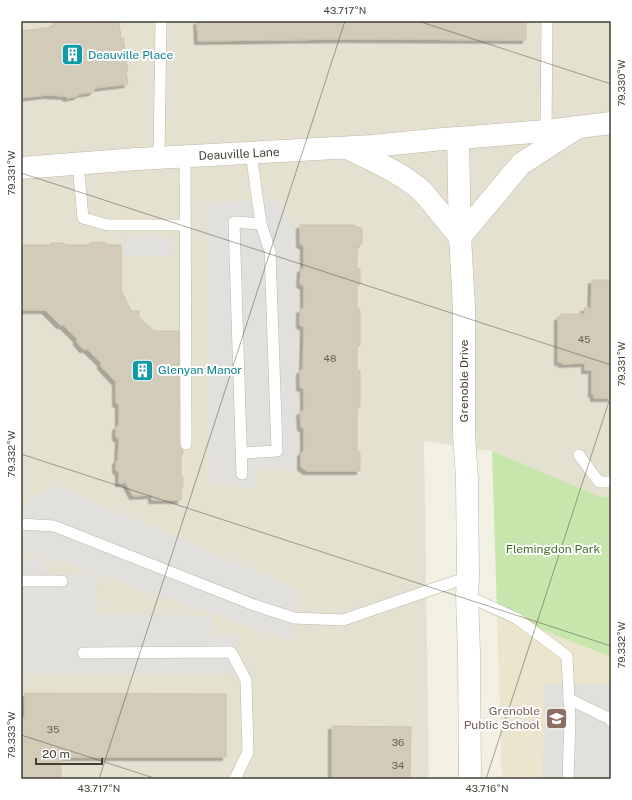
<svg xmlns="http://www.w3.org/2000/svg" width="632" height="800" font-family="'Public Sans',sans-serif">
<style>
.residential{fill:#e5e1d1}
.education{fill:#ebe5cd}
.green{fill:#c6e6ac}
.parking{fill:#e2e0dc}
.building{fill:#d3cbb9;stroke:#cec4ac;filter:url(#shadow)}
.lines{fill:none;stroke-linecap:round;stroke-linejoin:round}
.service-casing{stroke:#bdb7a6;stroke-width:12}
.minor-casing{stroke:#bdb7a6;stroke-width:23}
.tertiary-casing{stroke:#bdb7a6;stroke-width:23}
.service{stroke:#fff;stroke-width:11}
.minor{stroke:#fff;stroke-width:22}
.tertiary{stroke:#fff;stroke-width:22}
.ticks{fill:none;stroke:#433f34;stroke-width:1;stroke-opacity:0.45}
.labels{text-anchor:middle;stroke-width:4;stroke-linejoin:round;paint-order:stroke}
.number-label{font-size:10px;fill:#676255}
.culture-label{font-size:12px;fill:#0d838f;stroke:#fff;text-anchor:start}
.street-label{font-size:12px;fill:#433f34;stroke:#fff}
.park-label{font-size:12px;fill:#3d7428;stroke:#fff}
.education-label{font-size:12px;fill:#785e54;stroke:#fff;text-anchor:end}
.neatline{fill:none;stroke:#433f34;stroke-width:1.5}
.ticks-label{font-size:10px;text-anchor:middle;fill:#433f34}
</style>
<defs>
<filter id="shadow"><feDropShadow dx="-3.5" dy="3.5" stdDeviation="0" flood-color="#0004"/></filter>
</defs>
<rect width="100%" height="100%" fill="#f2efe3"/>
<path class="residential" d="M21,21H611V497H601L492,451L424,441L429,779H21Z"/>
<path class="education" d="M497,612L611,657V779H502Z"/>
<path class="green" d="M492,451L601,497H611V657L497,612Z"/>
<g class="parking">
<path d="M279,200L299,236L298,470L256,468V488L210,484L207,203Z"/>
<path d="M126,236L173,237L172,256H125Z"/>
<path d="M57,486L297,589L292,641L21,548V505Z"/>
<path d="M45,558L46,572L95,575L98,614L212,616V636H237L236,673L21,674V560Z"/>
<path d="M545,684H611V779H542Z"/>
</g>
<g class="building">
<path d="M74,21H78V23L97,21H119L121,39L123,38L128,71H126L128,84L95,88L93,92L79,94L78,96L67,98L65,96L47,95L21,98V31L54,27L53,23Z"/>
<path d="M197,21H526V40L349,39L198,41Z"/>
<path d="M300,225H354L362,229V244L357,246V268L360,269V284L357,286V308L360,310V345L357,347V369L360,371V407L357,409V450L360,453V471H307L301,467V453L304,450V429L301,427L300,412L304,410V389L300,387V371L303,369L304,327L300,325V310L304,308V286L300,284L301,269L304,268V246L300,244Z"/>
<path d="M98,242L106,243L108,245H121V289L131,311H139V317L154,331H179V444L180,448L183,450V454L181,456V475L183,477V487L181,489V500H152V495L133,496L126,483H119V472L116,470V461L118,459L119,439L116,437V427L119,425V405L116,403V382L101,366V363L87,349H83L77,342V339L63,325H60L45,310H21V245H49L51,243H63L66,245H88L90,243Z"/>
<path d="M592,280H611V398H594V394H592V370H585V363L562,364V362H558V317H561V314H585L584,308H591Z"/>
<path d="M25,693L226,694V757H61V779H21V718H25Z"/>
<path d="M332,726L411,727L410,779H332Z"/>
</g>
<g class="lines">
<defs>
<g id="service">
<path d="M546,131L547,21"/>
<path d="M185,156L186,444"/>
<path d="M159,158L161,21"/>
<path d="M78,164L83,218L108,225H185"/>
<path d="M241,453L277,451L270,251L261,224"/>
<path d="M579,455L599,482H611"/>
<path d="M242,474L234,222L261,224L251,153"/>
<path d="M21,524L54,526L254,605L294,618L343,620L468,577"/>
<path d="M21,581H62"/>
<path d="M467,596L516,618L567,656L570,719L568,779"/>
<path d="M83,653L231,652L246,680L248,752L235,779"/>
<path d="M569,699L610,719L611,721"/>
</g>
<path id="minor" d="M458,138L546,131L611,123"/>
<g id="tertiary">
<path d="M347,148C373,161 401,172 423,192L460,237"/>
<path d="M21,168L137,159L372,146L443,139L458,138L460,237L464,307V434L467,479L468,577L467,596L469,653L470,779"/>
<path d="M460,237L521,164L578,127"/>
</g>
</defs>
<use href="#service" class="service-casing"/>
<use href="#minor" class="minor-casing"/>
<use href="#tertiary" class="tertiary-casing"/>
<use href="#service" class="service"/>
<use href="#minor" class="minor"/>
<use href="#tertiary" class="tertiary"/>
</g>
<path class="ticks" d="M418,21L611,84M21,173L611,365M21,454L611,646M21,735L157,779M99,779L345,21M486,779L611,395"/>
<defs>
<symbol id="building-square" viewBox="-11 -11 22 22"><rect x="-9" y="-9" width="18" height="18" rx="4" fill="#0f9aa8" stroke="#fff"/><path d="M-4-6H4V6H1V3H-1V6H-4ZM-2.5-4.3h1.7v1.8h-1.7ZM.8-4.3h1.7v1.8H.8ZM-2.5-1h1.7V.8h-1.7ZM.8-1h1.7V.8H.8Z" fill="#fff"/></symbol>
<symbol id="school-square" viewBox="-11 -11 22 22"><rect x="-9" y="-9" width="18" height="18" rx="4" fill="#8d6e63" stroke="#fff"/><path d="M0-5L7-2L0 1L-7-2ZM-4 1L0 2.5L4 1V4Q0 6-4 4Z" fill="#fff"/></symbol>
</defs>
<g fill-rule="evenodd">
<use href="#building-square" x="60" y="42" width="25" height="25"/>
<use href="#building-square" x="130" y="358" width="25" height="25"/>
<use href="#school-square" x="544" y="706" width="25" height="25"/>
</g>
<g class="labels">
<g class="number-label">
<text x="584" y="343">45</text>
<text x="330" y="362">48</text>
<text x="53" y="733">35</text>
<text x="398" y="746">36</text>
<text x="398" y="769">34</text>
</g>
<g class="culture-label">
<text x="88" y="59">Deauville Place</text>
<text x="158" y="374">Glenyan Manor</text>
</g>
<g class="street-label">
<text transform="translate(239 154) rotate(-3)" y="4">Deauville Lane</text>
<text transform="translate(464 381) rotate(-90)" y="4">Grenoble Drive</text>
</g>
<g class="park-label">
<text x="553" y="553">Flemingdon Park</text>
</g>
<g class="education-label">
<text x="540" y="715">Grenoble<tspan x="540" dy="14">Public School</tspan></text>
</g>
</g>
<rect width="632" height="800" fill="none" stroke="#ffffff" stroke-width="44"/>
<path d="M36 758v6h66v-6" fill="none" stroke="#433f34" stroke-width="2"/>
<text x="42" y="758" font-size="12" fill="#433f34" stroke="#ffffff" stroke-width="3" paint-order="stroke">20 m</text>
<rect x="22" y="22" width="588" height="756" class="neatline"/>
<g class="ticks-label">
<text x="345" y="14">43.717°N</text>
<text transform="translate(621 83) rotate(-90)" y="4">79.330°W</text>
<text transform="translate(11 173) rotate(-90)" y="4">79.331°W</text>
<text transform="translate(621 364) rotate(-90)" y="4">79.331°W</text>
<text transform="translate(11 454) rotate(-90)" y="4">79.332°W</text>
<text transform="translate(621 645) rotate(-90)" y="4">79.332°W</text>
<text transform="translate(11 735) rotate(-90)" y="4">79.333°W</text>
<text x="99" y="792">43.717°N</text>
<text x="487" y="792">43.716°N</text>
</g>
</svg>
